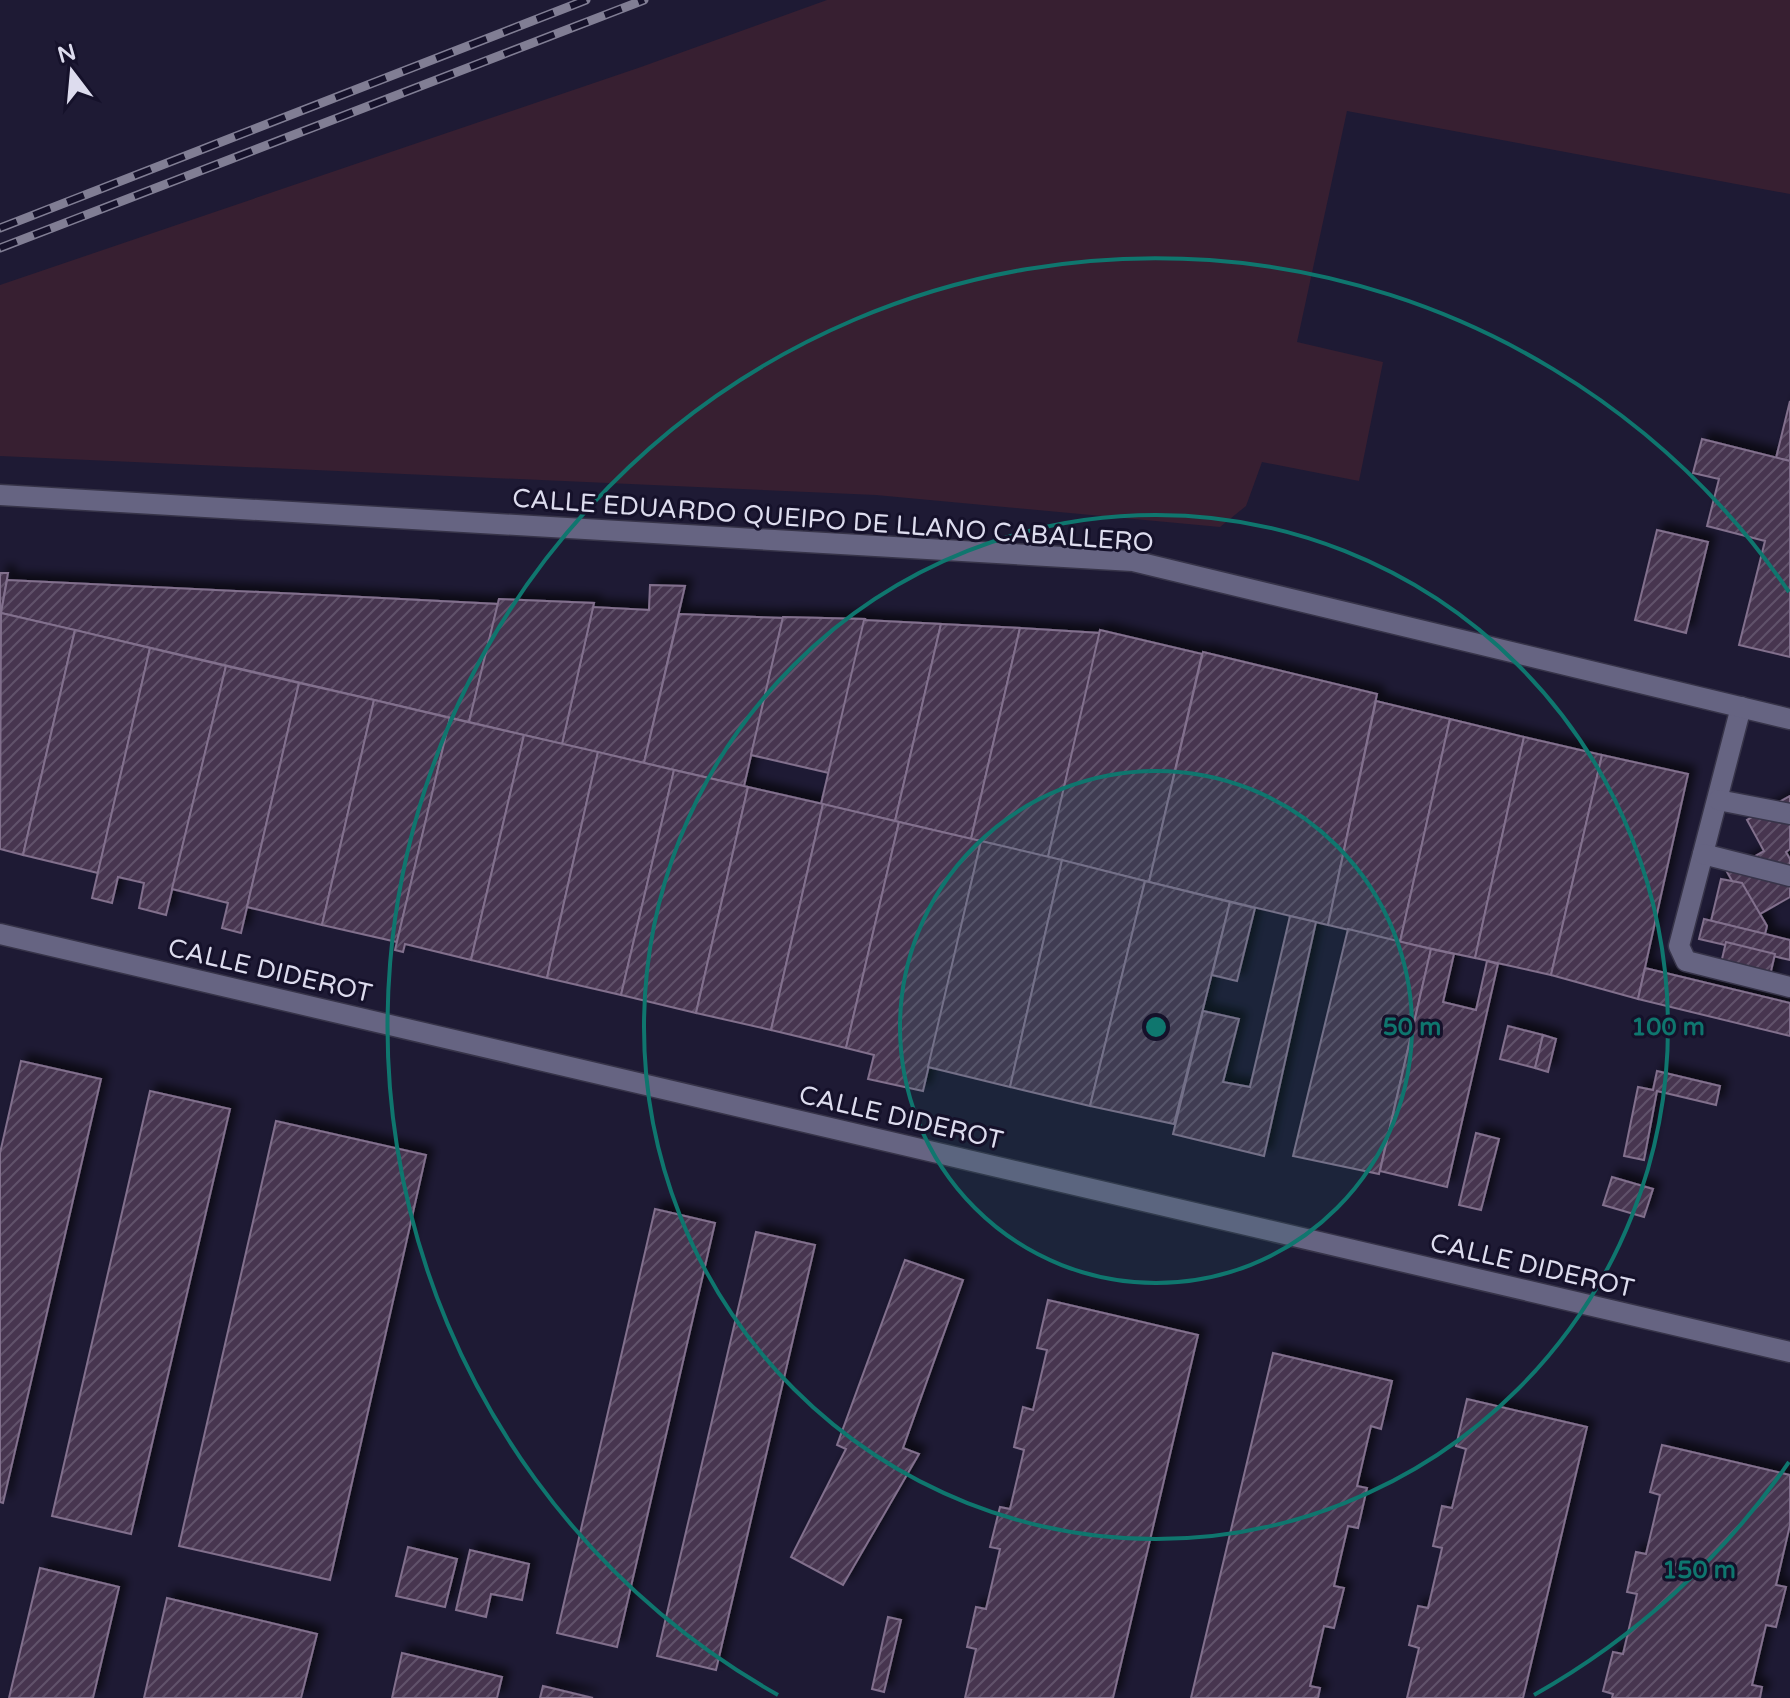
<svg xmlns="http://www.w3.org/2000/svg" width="1790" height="1698" font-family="'Varela Round',sans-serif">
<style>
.green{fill:#371f31}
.building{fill:url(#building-hatch);stroke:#82708d;stroke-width:2;filter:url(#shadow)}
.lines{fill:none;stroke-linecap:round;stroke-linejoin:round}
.service-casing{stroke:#373449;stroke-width:23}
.minor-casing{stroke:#373449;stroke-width:23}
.service{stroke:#666482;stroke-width:20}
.minor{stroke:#666482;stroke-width:20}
.rail-casing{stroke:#817e94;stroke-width:9}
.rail{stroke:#15112a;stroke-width:6;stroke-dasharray:18;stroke-linecap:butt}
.ring{fill:none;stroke:#0f766e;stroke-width:4}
.labels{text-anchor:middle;stroke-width:6;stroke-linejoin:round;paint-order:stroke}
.street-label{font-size:26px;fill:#dddcee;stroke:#15112a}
.centre{fill:#0f766e;stroke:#15112a;stroke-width:4}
.ring-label{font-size:24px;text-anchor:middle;font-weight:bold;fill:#0f766e;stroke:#15112a;stroke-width:6;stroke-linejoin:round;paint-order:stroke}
</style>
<defs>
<pattern id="building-hatch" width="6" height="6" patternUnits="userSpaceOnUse" patternTransform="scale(2)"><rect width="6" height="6" fill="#473650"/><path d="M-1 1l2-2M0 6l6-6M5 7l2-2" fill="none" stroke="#61526a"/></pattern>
<filter id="shadow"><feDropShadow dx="7" dy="-7" stdDeviation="4" flood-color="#0009"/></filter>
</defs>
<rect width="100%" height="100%" fill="#1e1a34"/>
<path class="green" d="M827,0H1790V194L1347,111L1297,342L1383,362L1359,481L1262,462L1246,506L1220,527L876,495L0,456V285L641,67Z"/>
<g class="building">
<path d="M1790,401V461L1776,458Z"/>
<path d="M1702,439L1790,461V657L1739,645L1765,541L1707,526L1719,479L1693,473Z"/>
<path d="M1657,530L1708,542L1686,633L1635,620Z"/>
<path d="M0,573H8L1,613H0Z"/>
<path d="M7,580L342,596L498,604L469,722L1,613Z"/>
<path d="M650,585L685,586L644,763L562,744L593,607L649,610Z"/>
<path d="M499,599L594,603L562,744L469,722Z"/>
<path d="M1,613L75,630L23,855L0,849Z"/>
<path d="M679,614L783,618L744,786L644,763Z"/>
<path d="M783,617L865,619L829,773L751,755Z"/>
<path d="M864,620L941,624L895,821L821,804Z"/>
<path d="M941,624L1020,628L971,839L895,821Z"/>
<path d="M1020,628L1100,633L1048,857L971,839Z"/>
<path d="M75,630L150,648L98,873L23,855Z"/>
<path d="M1100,630L1202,654L1149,882L1048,857Z"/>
<path d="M150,648L226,666L166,915L139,908L144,883L118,877L112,903L92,898Z"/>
<path d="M1203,652L1377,694L1328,925L1149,882Z"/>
<path d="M226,666L299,683L241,933L222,928L228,903L172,889Z"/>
<path d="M299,683L374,700L322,925L247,907Z"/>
<path d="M374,700L450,718L397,942L322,925Z"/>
<path d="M1376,701L1450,719L1400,942L1328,925Z"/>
<path d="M450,718L524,735L471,960L405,944L403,952L395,950Z"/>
<path d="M1450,719L1524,737L1475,958L1400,942Z"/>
<path d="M524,735L598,752L547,978L471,960Z"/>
<path d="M1524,737L1602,755L1551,975L1475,958Z"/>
<path d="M598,752L674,770L621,995L547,978Z"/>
<path d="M1602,755L1688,774L1638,999L1551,975Z"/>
<path d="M674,770L748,787L696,1013L621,995Z"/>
<path d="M748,787L823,804L771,1030L696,1013Z"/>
<path d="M1790,796V849L1786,852L1790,859V897L1753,918L1727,872L1764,851L1747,820Z"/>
<path d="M823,804L899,822L846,1048L771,1030Z"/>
<path d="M899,822L981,841L923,1091L868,1079L874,1055L846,1048Z"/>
<path d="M981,841L1062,860L1010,1087L928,1067Z"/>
<path d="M1062,860L1145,881L1090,1106L1010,1087Z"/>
<path d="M1721,879L1742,883L1767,926L1765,934L1711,921Z"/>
<path d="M1145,881L1230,902L1174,1124L1090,1106Z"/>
<path d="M1230,902L1255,908L1237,981L1212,975Z"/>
<path d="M1290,916L1316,922L1264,1156L1173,1134L1203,1011L1239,1019L1223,1082L1250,1087Z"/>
<path d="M1704,919L1790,940V960L1699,939Z"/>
<path d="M1348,929L1431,949L1379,1174L1293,1156Z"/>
<path d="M1726,942L1775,954L1767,988L1718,976Z"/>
<path d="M1431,949L1454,954L1443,1002L1476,1010L1487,961L1498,964L1447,1187L1380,1171Z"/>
<path d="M1645,968L1790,1003V1036L1638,999Z"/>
<path d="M1508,1026L1543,1035L1535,1068L1500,1059Z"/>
<path d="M1543,1035L1556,1039L1548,1072L1535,1068Z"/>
<path d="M21,1061L101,1079L3,1503L0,1502V1153Z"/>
<path d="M1657,1071L1720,1086L1716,1105L1657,1091L1644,1160L1624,1156L1638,1087L1653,1090Z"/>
<path d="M150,1091L230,1109L131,1534L52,1516Z"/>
<path d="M276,1121L426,1155L330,1580L179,1546Z"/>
<path d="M1476,1133L1499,1139L1481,1210L1459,1205Z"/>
<path d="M1612,1177L1653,1189L1644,1217L1603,1205Z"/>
<path d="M655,1209L715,1223L617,1647L557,1633Z"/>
<path d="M756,1232L815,1245L716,1670L657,1656Z"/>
<path d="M905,1260L963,1280L903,1448L919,1454L843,1585L791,1557L846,1449L837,1445Z"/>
<path d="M1048,1300L1198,1335L1113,1698H965L976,1649L967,1647L976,1607L986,1609L1000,1549L990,1547L1000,1507L1010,1509L1024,1450L1014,1447L1023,1407L1033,1410L1047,1350L1037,1348Z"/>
<path d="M1273,1353L1392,1381L1381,1429L1371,1426L1357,1486L1367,1488L1358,1528L1348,1526L1334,1586L1344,1588L1334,1628L1324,1626L1310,1686L1320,1688L1318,1698H1191Z"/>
<path d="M1467,1399L1587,1427L1523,1698H1407L1419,1648L1409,1645L1418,1606L1428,1608L1442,1548L1433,1546L1442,1506L1452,1508L1466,1449L1456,1446Z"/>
<path d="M1662,1445L1790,1475V1525L1776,1585L1786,1587L1776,1627L1766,1625L1752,1685L1762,1687L1760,1698H1612L1613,1694L1603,1691L1613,1652L1623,1654L1637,1594L1627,1592L1636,1552L1646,1554L1660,1495L1650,1492Z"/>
<path d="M408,1547L457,1559L445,1607L396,1596Z"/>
<path d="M470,1550L529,1564L522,1600L491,1594L486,1617L456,1610Z"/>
<path d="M40,1568L119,1587L93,1698H9Z"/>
<path d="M167,1598L317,1634L301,1698H144Z"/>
<path d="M888,1617L901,1620L884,1692L872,1689Z"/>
<path d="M402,1653L502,1677L497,1698H392Z"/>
<path d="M543,1686L593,1698H540Z"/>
</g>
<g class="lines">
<defs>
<g id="service">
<path d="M1741,707L1679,946L1686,961L1790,987"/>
<path d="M1718,800L1790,814"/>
<path d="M1703,854L1790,876"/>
</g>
<g id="minor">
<path d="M0,495L1133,561L1790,719"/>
<path d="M0,934L1790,1352"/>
</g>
</defs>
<use href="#service" class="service-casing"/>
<use href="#minor" class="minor-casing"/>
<use href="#service" class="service"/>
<use href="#minor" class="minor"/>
<defs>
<g id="rail">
<path d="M0,228L586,0"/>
<path d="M0,248L644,0"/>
</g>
</defs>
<use href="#rail" class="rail-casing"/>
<use href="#rail" class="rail"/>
</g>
<circle cx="1156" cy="1027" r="256" fill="#0f766e" fill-opacity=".12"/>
<g class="ring">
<circle cx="1156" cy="1027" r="256"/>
<circle cx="1156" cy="1027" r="512"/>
<path d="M1789 1462A768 768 0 0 1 1534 1695M778 1695A768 768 0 1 1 1789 592"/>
</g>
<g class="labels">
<g class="street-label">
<text transform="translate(833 520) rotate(4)" y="9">CALLE EDUARDO QUEIPO DE LLANO CABALLERO</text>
<text transform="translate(270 970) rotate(13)" y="9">CALLE DIDEROT</text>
<text transform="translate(901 1117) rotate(13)" y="9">CALLE DIDEROT</text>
<text transform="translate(1532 1265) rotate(13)" y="9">CALLE DIDEROT</text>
</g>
</g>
<circle cx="1156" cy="1027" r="12" class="centre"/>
<g class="ring-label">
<text x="1412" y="1035">50 m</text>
<text x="1668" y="1035">100 m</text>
<text x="1699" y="1578">150 m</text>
</g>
<g transform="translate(72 72) rotate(344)" stroke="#15112a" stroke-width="6" paint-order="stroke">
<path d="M0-6L14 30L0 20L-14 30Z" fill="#dddcee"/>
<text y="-12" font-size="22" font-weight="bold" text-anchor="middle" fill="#dddcee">N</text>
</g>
</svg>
